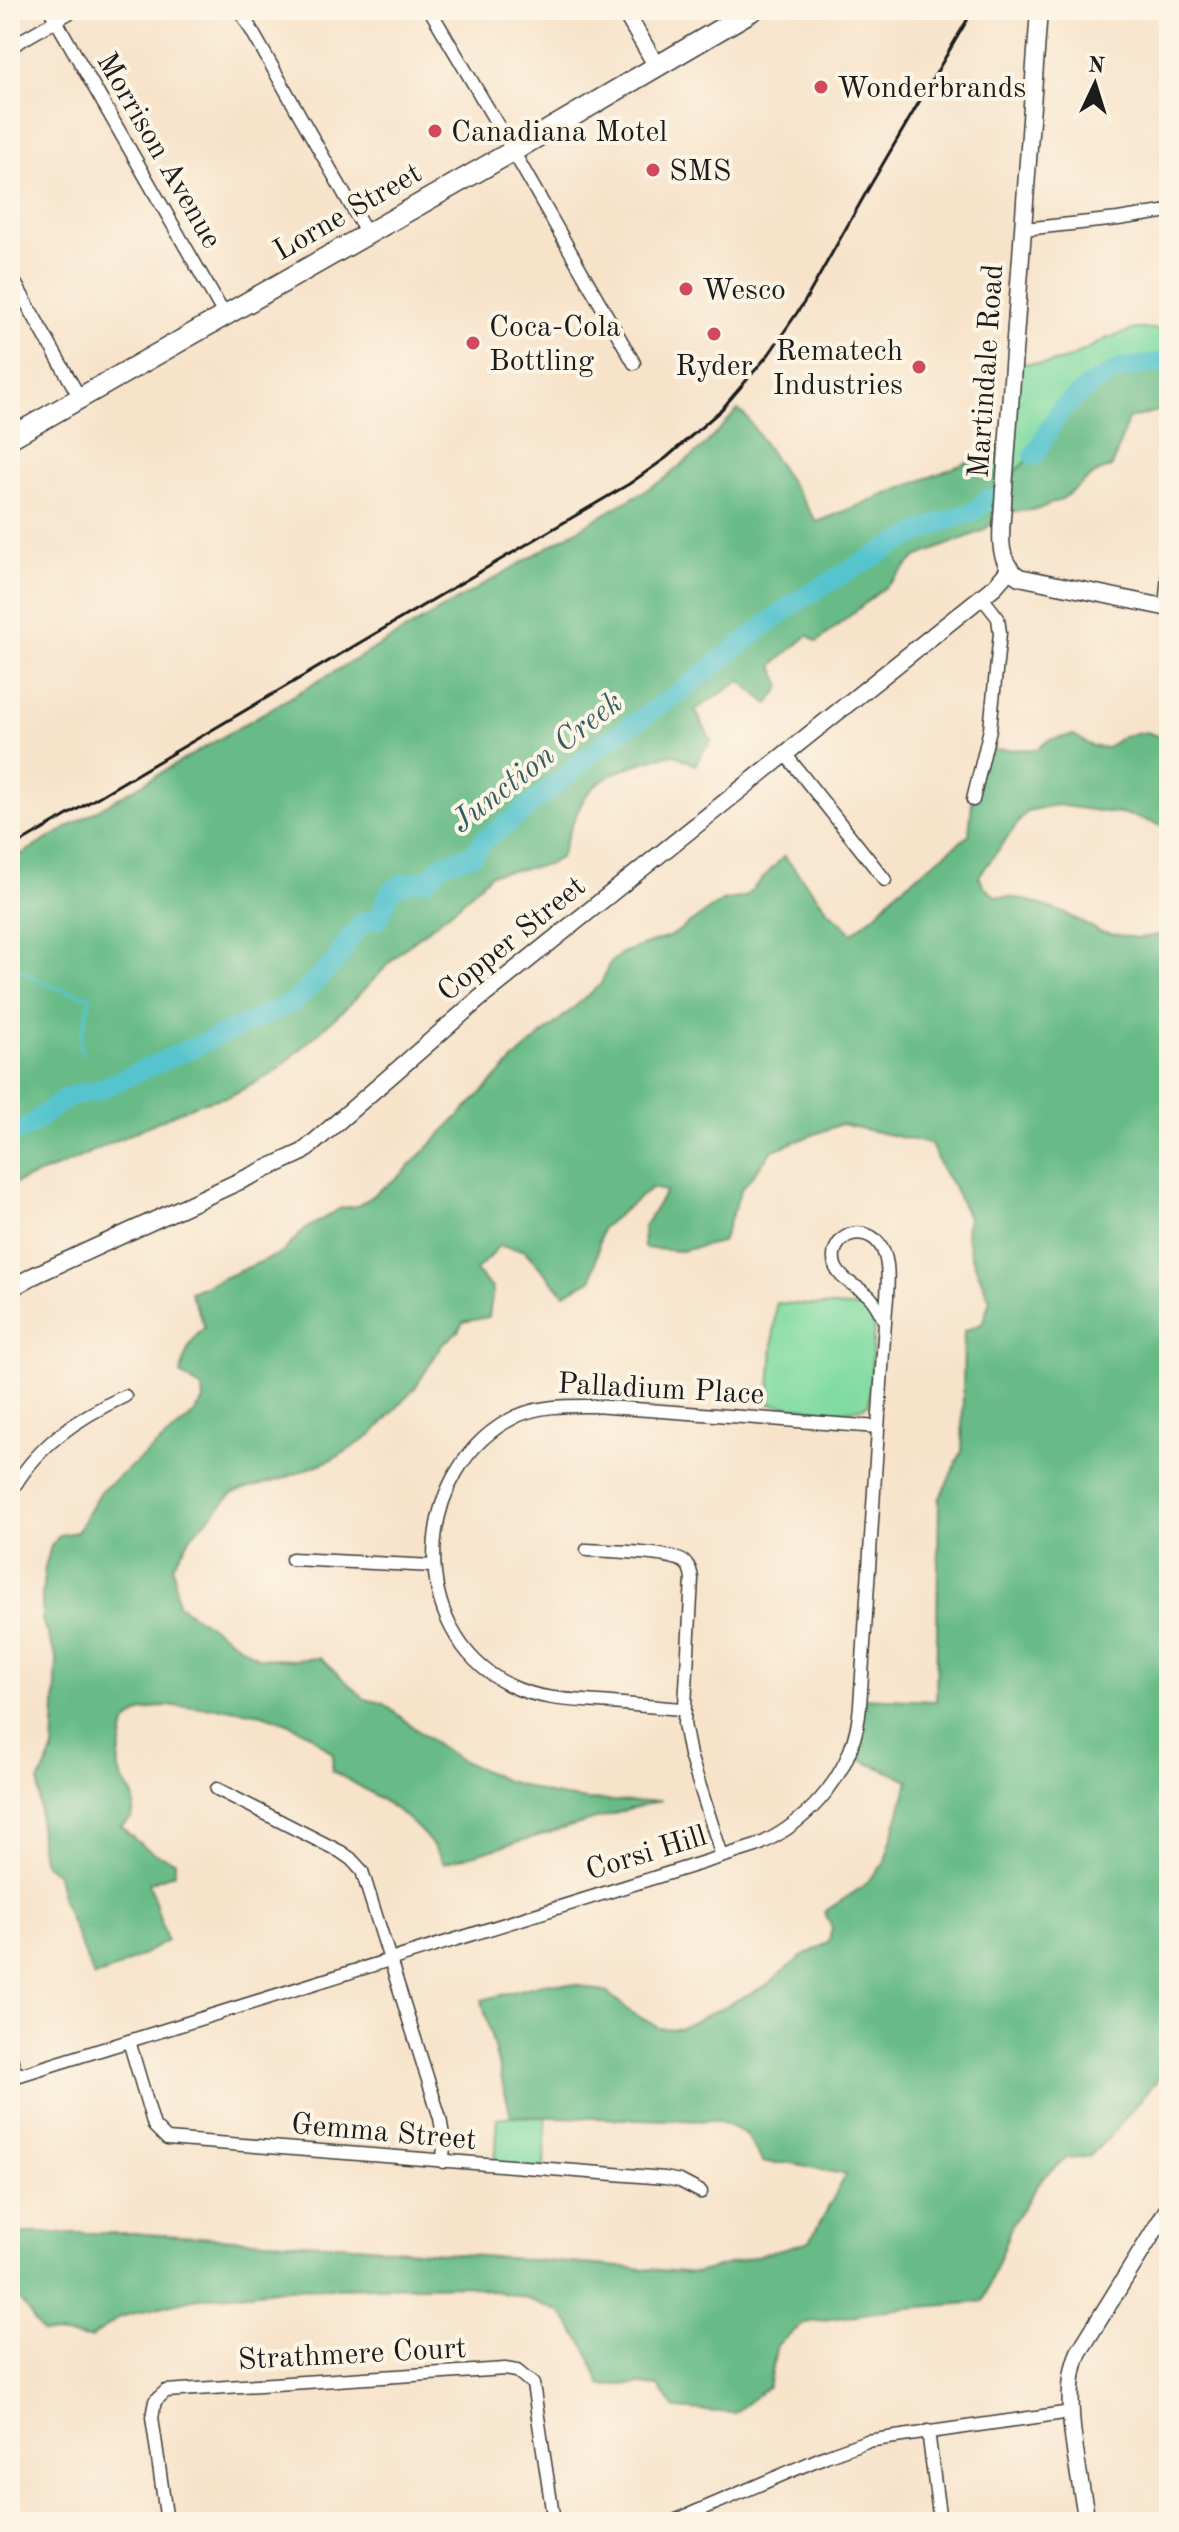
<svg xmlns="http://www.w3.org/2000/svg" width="1179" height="2532" font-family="'Old Standard TT',serif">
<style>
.green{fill:#80dba1;stroke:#4e7c5e;stroke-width:2}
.forest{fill:#68bb87;stroke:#426c52;stroke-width:2}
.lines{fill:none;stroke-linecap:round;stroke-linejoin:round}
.stream{stroke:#56c4cd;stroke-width:3}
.river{stroke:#56c4cd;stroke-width:20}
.minor-casing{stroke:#3d3a36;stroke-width:15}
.tertiary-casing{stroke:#3d3a36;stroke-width:19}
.primary-casing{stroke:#3d3a36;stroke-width:23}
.minor{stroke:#fff;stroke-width:12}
.tertiary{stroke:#fff;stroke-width:16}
.primary{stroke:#fff;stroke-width:20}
.rail{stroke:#1c1c1c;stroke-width:3}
.poi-dot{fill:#d1495b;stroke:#fcf5e5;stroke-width:3}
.labels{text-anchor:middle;stroke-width:8;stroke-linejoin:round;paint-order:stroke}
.poi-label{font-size:30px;fill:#1c1c1c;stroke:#fcf5e5;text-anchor:start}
.street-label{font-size:30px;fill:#1c1c1c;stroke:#fcf5e5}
.water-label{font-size:32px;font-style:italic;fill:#335f63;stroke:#fcf5e5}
</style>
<rect width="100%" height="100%" fill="#fcf5e5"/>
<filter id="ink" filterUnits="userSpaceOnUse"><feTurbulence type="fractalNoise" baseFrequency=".0125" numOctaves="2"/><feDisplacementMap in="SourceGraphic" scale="16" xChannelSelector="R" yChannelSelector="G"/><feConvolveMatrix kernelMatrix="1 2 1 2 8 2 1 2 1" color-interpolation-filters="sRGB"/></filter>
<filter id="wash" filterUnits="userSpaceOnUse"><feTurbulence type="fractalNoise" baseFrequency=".006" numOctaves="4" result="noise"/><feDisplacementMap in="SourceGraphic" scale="32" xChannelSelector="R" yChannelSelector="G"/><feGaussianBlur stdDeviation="1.8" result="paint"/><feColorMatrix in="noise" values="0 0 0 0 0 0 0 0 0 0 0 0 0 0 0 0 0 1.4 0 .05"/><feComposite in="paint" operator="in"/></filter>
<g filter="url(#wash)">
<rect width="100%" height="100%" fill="#f7e3ca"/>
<g class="green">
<path d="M1136,329H1169V360L1120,368L1059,410L1030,457L1006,481L1016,363L1047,364L1070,358L1108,338Z"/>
<path d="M776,1303L867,1308L874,1326L869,1404C849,1418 793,1406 769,1404Z"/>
<path d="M511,2116L546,2117L544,2169L495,2165L498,2118Z"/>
</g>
<g class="forest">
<path d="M1169,360V408L1128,419L1112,467L1096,473L1062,499L1039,509L1004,513L983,531L916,557L889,584L817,642L808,635L773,665L781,687L768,704L741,681L695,710L711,740L695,765L674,754C646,760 608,771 588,793C577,806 566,841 560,858L547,865L491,874L461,903L401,951L349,1005L275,1072L230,1096L196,1104L65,1164L10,1185V861L663,480L703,447L738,410L747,418L817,522L1008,446L1007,480L1030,457L1059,410L1090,385L1120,368Z"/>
<path d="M990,729L994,750L1037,749L1049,740L1074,735L1092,746L1107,748L1123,736L1147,732L1169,741V828L1133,816L1057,805L1027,811L979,876L984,886L995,896L1023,899L1065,913L1100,932L1136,938L1169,934V2066L1113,2133L1090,2156L1067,2158L1043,2177L1012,2224L983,2302L895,2309L804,2323L777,2345L768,2387L734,2413L675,2409L659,2386L637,2384L601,2386L585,2346L561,2312L525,2298L467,2285L284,2289L192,2299L120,2317L91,2338L43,2333L10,2286V2233H128L355,2246L696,2273L810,2241L846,2175L793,2163H763L746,2134L719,2121L511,2116L482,2000L546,1983L577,1985L606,1992L631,2012L659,2028L679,2029L765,1986L801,1957L829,1942L832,1927L824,1912L862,1887L884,1864L909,1780L848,1755L860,1698L936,1701L939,1500L962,1451L964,1331L982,1324L990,1300L971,1255L966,1233L968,1217L952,1185L941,1169L931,1144L841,1124L773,1150L741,1190L722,1242L680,1251L644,1248L643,1228L666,1191L651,1188L602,1228L592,1279L564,1294L524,1250L498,1246L490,1257L475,1271L493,1289L489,1317L463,1322L458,1331L442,1345L415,1388L372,1435L337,1457L285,1478L233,1493L192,1535L173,1566L178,1605L259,1658L293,1660L320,1658L365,1699L383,1703L418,1731L458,1759L504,1780L552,1795L587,1800L635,1802L662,1800L444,1863C421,1820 374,1793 332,1771L333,1754L310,1734L290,1724L262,1714L225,1708L161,1706L140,1712L125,1724C123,1737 117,1757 119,1770C123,1790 140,1790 132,1818L121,1826C140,1846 150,1853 175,1861V1873L149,1883L167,1941L120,1967L94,1977L62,1900L57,1874L44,1864L40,1848L39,1782L53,1752L57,1660L42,1620V1595L45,1567L51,1546L60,1535L77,1532L99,1493L191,1417L204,1401L203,1389L181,1374C185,1354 189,1341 205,1327L190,1292L282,1253L304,1230L341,1208L358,1206L402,1174L520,1054L601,984L609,964L622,953L671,936L722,901L745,897L784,856L828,910L852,933L876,914L896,892L969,835L973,791Z"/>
</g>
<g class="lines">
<g class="stream">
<path d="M10,964L42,982L76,994L89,996C91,1015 76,1035 82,1055"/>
<path d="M75,1095L78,1084"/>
</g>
<g class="river">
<path d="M1034,456L1060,410L1090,385L1120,369L1169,361"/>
<path d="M10,1134C32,1129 46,1110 65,1099C75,1094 86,1093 96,1091L294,1002L336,961L347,942L363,922L379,919L389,893L401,884L429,879L441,865L474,854L484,840L515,818L609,740L676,695L793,604L853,568L900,542L940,523L973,512L988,499"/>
</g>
</g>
</g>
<g filter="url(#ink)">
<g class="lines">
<defs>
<g id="minor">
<path d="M50,10L225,316"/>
<path d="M240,10L367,234"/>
<path d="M430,10L513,151L634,363"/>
<path d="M10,47L74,10"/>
<path d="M1024,229L1118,219L1169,211"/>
<path d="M10,274L80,398"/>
<path d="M1165,607L1169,564"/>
<path d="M786,755L885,880"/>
<path d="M973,800L990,729L1000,633L998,618L981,596"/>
<path d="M10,1494C36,1446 77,1418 125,1396"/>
<path d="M587,1550C607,1551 671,1552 684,1562C690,1566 691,1572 692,1579L684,1724L690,1755L722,1856"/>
<path d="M292,1559L434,1566"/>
<path d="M683,1709C655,1707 627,1704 598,1702C568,1700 537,1699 509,1685C404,1632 412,1466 517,1416C542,1405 567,1406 594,1406L878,1427"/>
<path d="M217,1789L341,1852L351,1859L362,1871L440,2118L444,2141L443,2162"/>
<path d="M129,2041L154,2126L167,2139L665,2178L680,2181L701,2192"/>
<path d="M10,2055L17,2076"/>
<path d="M10,2078L756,1846C813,1820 855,1770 860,1706L885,1322C886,1297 898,1242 864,1234C844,1229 828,1250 836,1268C843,1282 858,1286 869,1296C877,1304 880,1313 885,1322"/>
<path d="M928,2431L940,2522"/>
<path d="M167,2522L152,2417L155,2401L166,2391L505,2369L517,2371L533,2384L554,2522"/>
<path d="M672,2522L826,2456L867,2441L1071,2412"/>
</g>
<g id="tertiary">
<path d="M624,10L656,65"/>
<path d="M1039,10L1003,503C1002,529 994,560 1019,577L1169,608"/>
<path d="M10,1289L33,1276L303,1152L479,999L995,586L1010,569"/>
<path d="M1087,2522C1080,2475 1059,2395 1079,2352L1169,2207"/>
</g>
<path id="primary" d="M10,438L513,151L753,10"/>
</defs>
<use href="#minor" class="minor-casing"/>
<use href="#tertiary" class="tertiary-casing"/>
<use href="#primary" class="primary-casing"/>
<use href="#minor" class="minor"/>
<use href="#tertiary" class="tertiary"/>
<use href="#primary" class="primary"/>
<path class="rail" d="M10,849L629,484L666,458L721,410L769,354L805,301L867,191L973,10"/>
</g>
</g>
<g class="poi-dot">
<circle cx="821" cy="87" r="8"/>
<circle cx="435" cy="131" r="8"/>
<circle cx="653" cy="170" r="8"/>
<circle cx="686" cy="289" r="8"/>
<circle cx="714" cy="334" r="8"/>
<circle cx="473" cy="343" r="8"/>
<circle cx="919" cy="367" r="8"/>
</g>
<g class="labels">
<g class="poi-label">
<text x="837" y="97">Wonderbrands</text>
<text x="451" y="141">Canadiana Motel</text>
<text x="669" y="180">SMS</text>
<text x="702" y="299">Wesco</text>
<text x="489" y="336">Coca-Cola<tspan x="489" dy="34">Bottling</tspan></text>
<text x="903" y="360" text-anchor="end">Rematech<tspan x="903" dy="34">Industries</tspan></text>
<text x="714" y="375" text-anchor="middle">Ryder</text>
</g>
<g class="street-label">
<text transform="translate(160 150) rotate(60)" y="10">Morrison Avenue</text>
<text transform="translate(347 211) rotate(-30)" y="10">Lorne Street</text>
<text transform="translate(985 371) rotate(-86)" y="10">Martindale Road</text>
<text transform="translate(511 938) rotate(-39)" y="10">Copper Street</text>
<text transform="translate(661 1388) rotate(3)" y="10">Palladium Place</text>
<text transform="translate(646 1852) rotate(-17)" y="10">Corsi Hill</text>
<text transform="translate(384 2131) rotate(5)" y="10">Gemma Street</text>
<text transform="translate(352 2353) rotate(-3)" y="10">Strathmere Court</text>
</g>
<g class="water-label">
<text transform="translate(536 761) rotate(-38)" y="11">Junction Creek</text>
</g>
</g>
<rect width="1179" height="2532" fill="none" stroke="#fcf5e5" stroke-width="40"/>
<g transform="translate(1095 84) rotate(4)" stroke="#fcf5e5" stroke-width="6" paint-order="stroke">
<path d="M0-6L14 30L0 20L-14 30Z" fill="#1c1c1c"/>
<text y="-12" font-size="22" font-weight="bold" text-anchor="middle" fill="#1c1c1c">N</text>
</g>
</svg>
